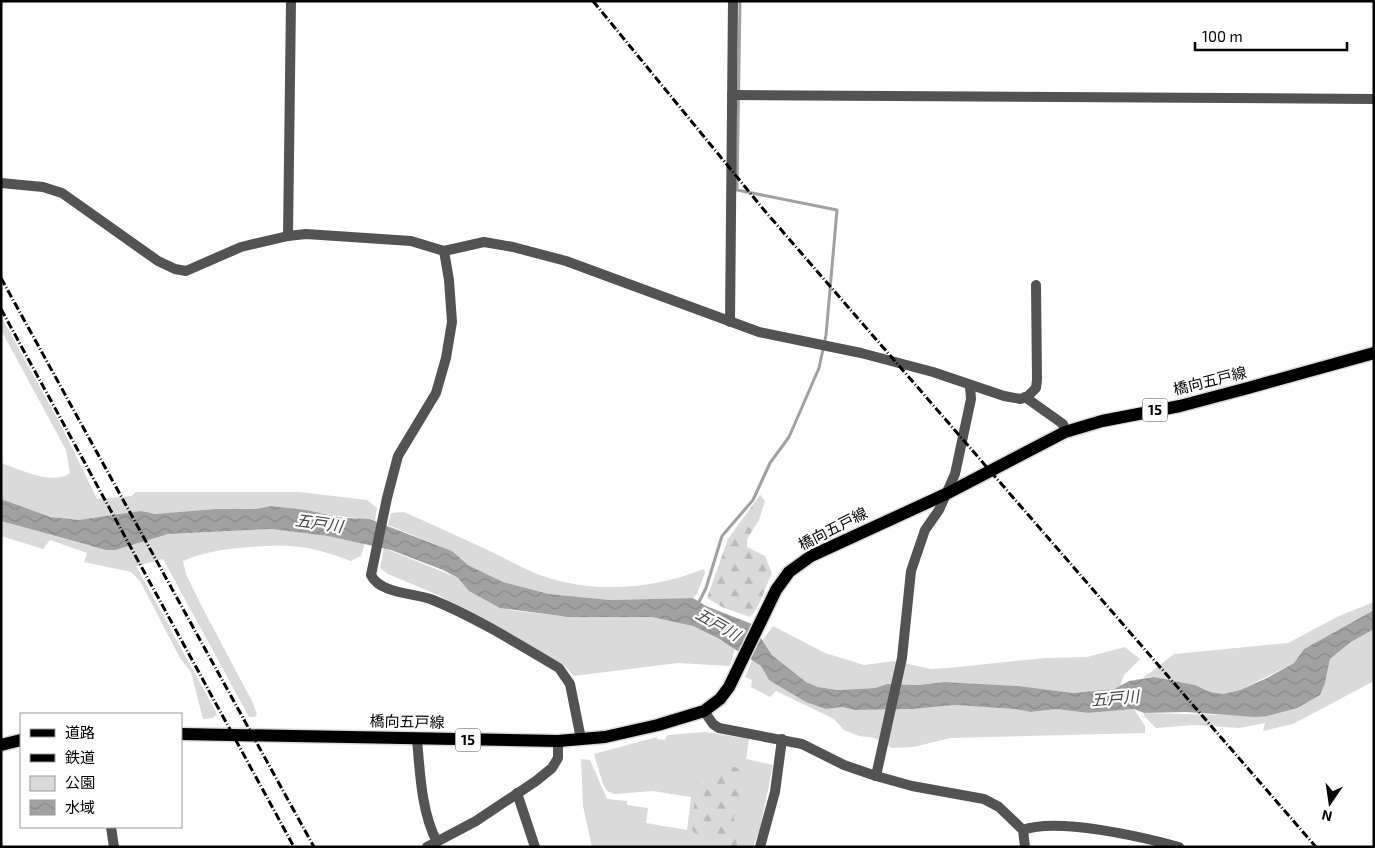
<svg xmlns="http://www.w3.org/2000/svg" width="1375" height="848" font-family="'Exo 2','Noto Sans JP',sans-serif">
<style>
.green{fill:#dadada}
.forest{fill:url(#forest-firs)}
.water{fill:url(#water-waves)}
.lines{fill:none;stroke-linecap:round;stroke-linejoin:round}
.stream{stroke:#a1a1a1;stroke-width:3}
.primary-casing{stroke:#dbdbdb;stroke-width:15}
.street{stroke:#535353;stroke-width:10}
.primary{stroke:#000;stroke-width:12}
.rail{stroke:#000;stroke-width:3;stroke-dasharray:8 2.5 1 2.5;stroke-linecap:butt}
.labels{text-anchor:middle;stroke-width:4.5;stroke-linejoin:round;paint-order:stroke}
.shield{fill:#fff;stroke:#4c4c4c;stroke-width:1}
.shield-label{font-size:14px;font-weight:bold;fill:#000}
.street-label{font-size:15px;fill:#000;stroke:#fff}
.water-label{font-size:16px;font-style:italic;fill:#424242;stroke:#fff}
</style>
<defs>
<pattern id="forest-firs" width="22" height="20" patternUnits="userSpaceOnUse" patternTransform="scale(1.25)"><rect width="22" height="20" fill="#dadada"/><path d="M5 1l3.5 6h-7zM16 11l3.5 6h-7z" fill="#b9b9b9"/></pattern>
<pattern id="water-waves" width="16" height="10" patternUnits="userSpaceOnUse" patternTransform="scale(1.25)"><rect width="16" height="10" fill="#a1a1a1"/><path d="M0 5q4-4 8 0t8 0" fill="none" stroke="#898989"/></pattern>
</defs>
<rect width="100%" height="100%" fill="#fff"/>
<g class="green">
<path d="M1,316L64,431L97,499L132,496L136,492H299L367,500L377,508L375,521L271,506L256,509L155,514C129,509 105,520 79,520C52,520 27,508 1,499V463C19,469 53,486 70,473L66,450L1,330Z"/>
<path d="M404,512C434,525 464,539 494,553C510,561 526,570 543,576C594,594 654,589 704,569L705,573L697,594L693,598L610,600L549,594L503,582L468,565L452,551L388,525L391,513Z"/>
<path d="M1,521L90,546L168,534L271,529L328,536L365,543L361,556L351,561C332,554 311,547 291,546C261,545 210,548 183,561L186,574L202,607L252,701L257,714L255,717H249L163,559L136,566L217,714L213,718L203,719L191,672L180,658L140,581L131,572L84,562L87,553L50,540L43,549L1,536Z"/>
<path d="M384,548L458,578L462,583L509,610L568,617H652L675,621L693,626L735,648L730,666L678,663L574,676L564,665L438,595L388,574L380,568Z"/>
<path d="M1374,602V610L1304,649L1294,663L1240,690L1223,694L1210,692L1195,685L1154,677L1143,678L1174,654L1288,643L1339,616Z"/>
<path d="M773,626L825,653L864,665L894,661L931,669L948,668L1045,658L1087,657L1125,647L1140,659L1124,675L1120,686L1114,689L1073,693L1019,686L944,682L919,685L887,684L875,688L838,690L818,687L806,682L772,655L763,640Z"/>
<path d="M1374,629V681L1293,724L1263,731L1265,723L1239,728L1194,725L1156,728L1144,716V713L1267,716L1325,683L1330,659L1351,642Z"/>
<path d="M752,660L761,666L769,680L826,709L842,707L855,710L912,709L955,705L1015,709L1031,712L1056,709L1088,713L1134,709L1145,726V733L951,738L913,747L892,748L875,738L859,736L844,730L834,719L776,691L770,697L751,687L752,680L745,677Z"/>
<path d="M705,732L749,739L746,759L773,765L760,829L753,847H592L583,806L581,759L590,760L607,799L627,801V805L648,808L646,823L687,830L691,797L653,791L614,794L607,791L603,784L594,754L657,737V739L665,740L667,735Z"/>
</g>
<g class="forest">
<path d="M760,495L765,501L759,520L747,539V547L765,556L772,574C764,588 761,606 750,617L722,607L707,598L728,539Z"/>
<path d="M725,764L741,769L745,790L742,804L734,817L737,847H718L716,839L698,836L690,828L695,801L693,792L700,777L712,784L718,779Z"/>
</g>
<path class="water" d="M1,499L51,517L79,520L141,511L155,514L217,509H256L271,506L306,510L343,518L369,519L452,551L468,565L503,582L549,594L610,600L693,598L706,606L752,624L772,655L806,682L818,687L838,690L875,688L887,684L919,685L944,682L1019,686L1073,693L1114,689L1129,681L1154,677L1195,685L1210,692L1223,694L1240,690L1265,679L1294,663L1304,649L1374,610V629L1351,642L1330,659L1325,683L1320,695L1297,708L1267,716L1256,717L1186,712L1144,713L1134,709L1088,713L1056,709L1031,712L1015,709L955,705L912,709L855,710L842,707L826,709L806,702L769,680L761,666L719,639L693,626L652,617H568L500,608L469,591L458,578L443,570L391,550L328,536L271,529L168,534L115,550H106L1,521Z"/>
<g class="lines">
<path class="stream" d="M698,604L706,588L722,536L753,500L770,463L789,437L819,368L826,335L837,210L737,190L740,1"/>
<defs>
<g id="primary">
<path d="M181,734L558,741L605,737L658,725L704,711L720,699L729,687L776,590L789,572L811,556L946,494L1065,432L1102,421L1180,406L1248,388L1374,353"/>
<path d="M1,745L21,740"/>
</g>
</defs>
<use href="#primary" class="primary-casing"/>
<g class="street">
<path d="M732,95L1374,99"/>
<path d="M1,183L43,187L62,193L158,261L175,269L186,271L241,247L288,236L306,234L411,241L444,251L484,242L513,247L566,261L759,332L861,353L933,372L1004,396L1021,399L1028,396L1036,388L1037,380L1036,285"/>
<path d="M288,236L291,1"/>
<path d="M444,251L449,280L452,322L446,358L436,393L398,456L387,498L371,575C380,594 415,593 433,600C475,617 520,645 559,668L570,684L581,739"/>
<path d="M730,322L733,1"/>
<path d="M1025,397L1063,424L1065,432"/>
<path d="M704,711L713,724L719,728L802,744L844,765L876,776L912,786L984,799L999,807L1023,830L1025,847"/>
<path d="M417,739C420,772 421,811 437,842"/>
<path d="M876,776L902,658L911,571L925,530L939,510L955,474L971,399L970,386"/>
<path d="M517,793L535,847"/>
<path d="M111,827L114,847"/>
<path d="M1023,830C1057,817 1143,837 1179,847"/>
<path d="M427,847L476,821L536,781L552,768L558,758V741"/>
<path d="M760,847L775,792L782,739"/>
</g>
<use href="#primary" class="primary"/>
<g class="rail">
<path d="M593,1L764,210L1316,847"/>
<path d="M1,278L314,847"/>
<path d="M1,309L294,847"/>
</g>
</g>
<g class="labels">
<g class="shield">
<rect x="1142.5" y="398.5" width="25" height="23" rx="4"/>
<rect x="455.5" y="728.5" width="25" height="23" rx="4"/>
</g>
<g class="shield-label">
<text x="1155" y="415">15</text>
<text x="468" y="745">15</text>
</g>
<g class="street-label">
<text transform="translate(1210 381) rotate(-14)" y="5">橋向五戸線</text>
<text transform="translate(833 529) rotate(-27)" y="5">橋向五戸線</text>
<text transform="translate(407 722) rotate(1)" y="5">橋向五戸線</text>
</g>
<g class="water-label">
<text transform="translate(319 523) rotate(8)" y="6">五戸川</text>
<text transform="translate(718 624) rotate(30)" y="6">五戸川</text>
<text transform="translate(1115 698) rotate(-5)" y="6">五戸川</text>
</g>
</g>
<rect width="1375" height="848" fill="none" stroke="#000000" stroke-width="5"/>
<rect x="20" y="713" width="162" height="115" fill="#ffffff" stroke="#999999"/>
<rect x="30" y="729" width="25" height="8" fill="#000000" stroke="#999999"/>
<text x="65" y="738" font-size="15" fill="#000000">道路</text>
<rect x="30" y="754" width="25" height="8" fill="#000000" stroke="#999999"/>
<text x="65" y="763" font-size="15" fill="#000000">鉄道</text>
<rect x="30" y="776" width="25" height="15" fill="#dadada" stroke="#999999"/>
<text x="65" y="788" font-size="15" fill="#000000">公園</text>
<rect x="30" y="800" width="25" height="15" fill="url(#water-waves)" stroke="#999999"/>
<text x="65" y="813" font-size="15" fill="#000000">水域</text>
<g transform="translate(1330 803) rotate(193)" stroke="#ffffff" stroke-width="4" paint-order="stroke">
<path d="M0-4L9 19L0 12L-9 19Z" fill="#000000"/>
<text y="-8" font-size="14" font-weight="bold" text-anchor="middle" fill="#000000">N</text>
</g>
<path d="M1195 42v8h152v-8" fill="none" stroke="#000000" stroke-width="2.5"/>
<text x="1202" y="42" font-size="15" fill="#000000" stroke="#ffffff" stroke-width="4" paint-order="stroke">100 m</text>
</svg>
